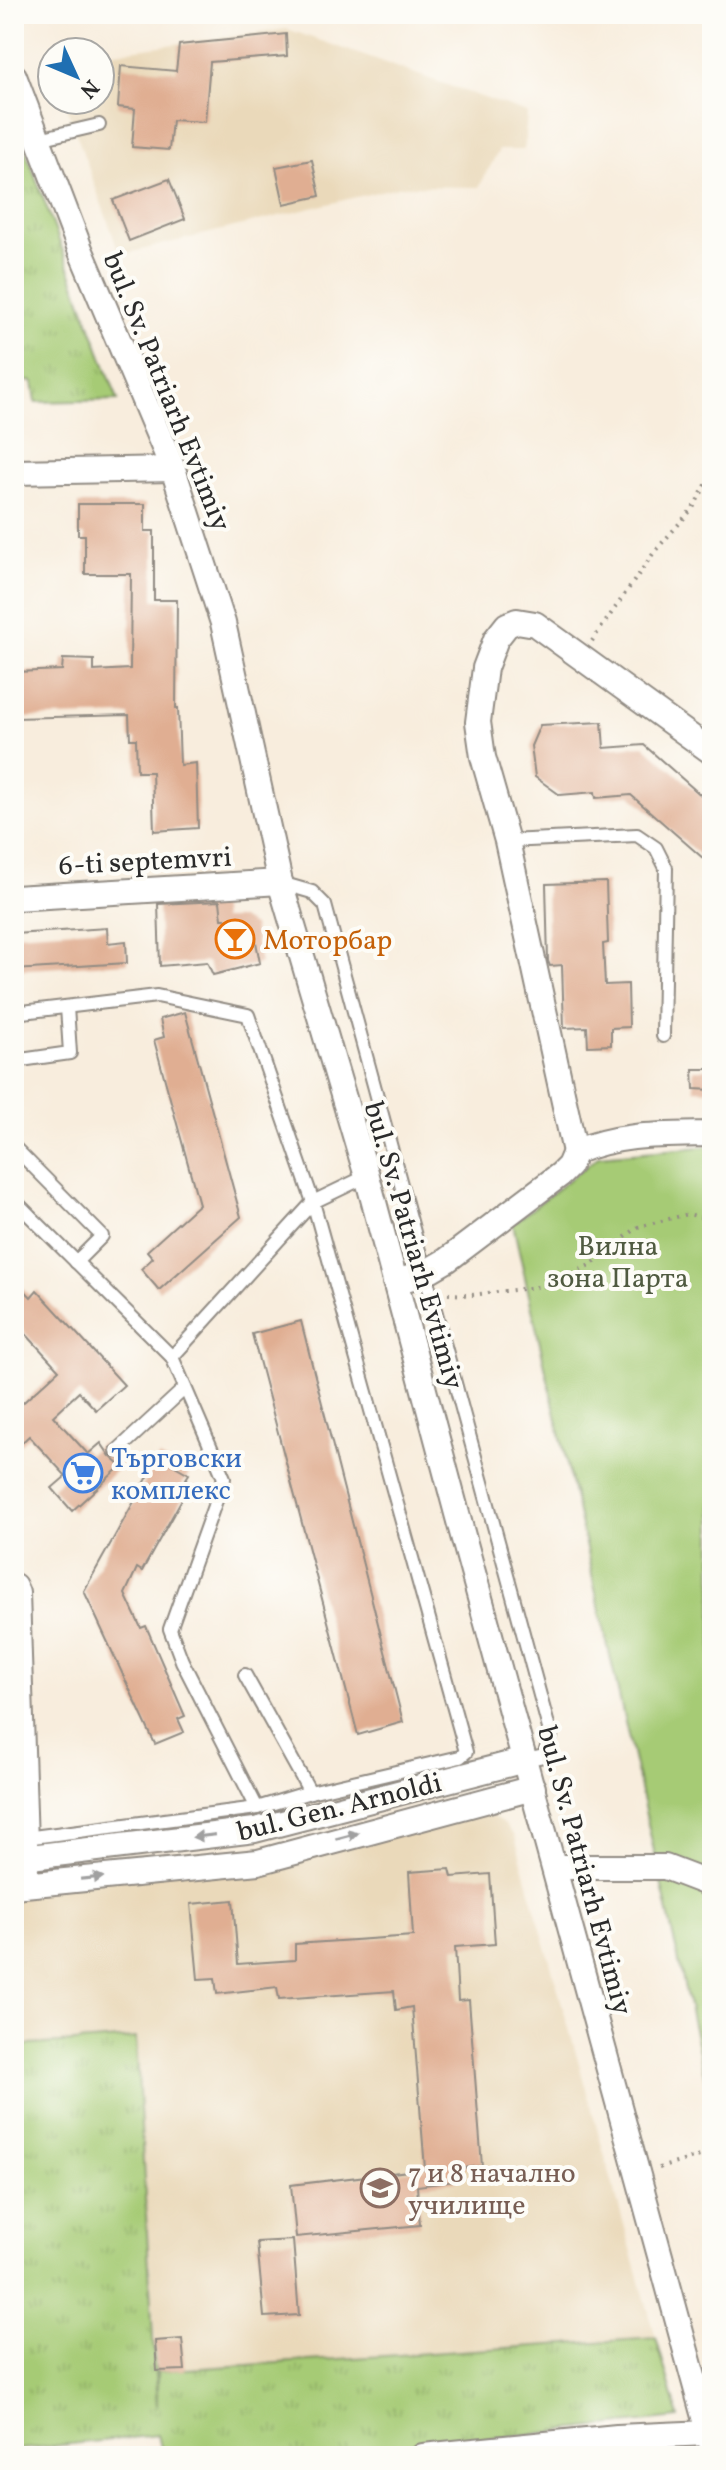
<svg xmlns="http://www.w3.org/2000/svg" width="726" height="2470" font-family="Vollkorn,serif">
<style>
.built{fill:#ead9ba}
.grass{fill:url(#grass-tufts);stroke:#687b50;stroke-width:2}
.garden{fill:#a6cb75;stroke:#687b50;stroke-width:2}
.building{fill:#e0ae92}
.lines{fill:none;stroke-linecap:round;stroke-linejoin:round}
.lane-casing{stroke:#928c84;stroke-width:16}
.street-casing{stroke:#928c84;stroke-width:28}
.path{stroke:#928c84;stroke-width:4;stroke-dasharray:2 6;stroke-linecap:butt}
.lane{stroke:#fff;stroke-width:12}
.street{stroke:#fff;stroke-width:24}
.oneway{fill:#a0a0a0}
.labels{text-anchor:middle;stroke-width:8;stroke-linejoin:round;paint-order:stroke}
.street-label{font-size:28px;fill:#2b2b2b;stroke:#fdfcf7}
.food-label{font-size:28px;fill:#c56008;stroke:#fdfcf7;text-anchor:start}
.park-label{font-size:28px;fill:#505b41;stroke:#fdfcf7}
.shop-label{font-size:28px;fill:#366cbe;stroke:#fdfcf7;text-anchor:start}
.education-label{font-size:28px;fill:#785e54;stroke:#fdfcf7;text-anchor:start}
</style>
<defs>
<pattern id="grass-tufts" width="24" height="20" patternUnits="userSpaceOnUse" patternTransform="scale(2)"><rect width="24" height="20" fill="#a6cb75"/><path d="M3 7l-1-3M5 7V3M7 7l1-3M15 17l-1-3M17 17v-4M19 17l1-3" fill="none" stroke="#8fae65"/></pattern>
</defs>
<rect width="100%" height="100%" fill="#fdfcf7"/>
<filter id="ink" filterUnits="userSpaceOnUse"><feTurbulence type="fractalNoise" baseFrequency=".0125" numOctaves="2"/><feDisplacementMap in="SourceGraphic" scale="16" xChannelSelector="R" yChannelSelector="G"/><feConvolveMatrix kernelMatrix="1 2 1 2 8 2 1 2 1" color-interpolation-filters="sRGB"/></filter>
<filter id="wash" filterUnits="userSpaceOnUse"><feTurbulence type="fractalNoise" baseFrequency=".006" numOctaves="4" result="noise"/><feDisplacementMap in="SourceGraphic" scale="32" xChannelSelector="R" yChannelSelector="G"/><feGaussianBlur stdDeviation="1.8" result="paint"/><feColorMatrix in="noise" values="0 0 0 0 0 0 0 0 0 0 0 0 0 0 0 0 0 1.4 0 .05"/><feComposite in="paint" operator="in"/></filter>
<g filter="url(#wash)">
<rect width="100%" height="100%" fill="#f8eddd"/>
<g class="built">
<path d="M287,29L527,113L524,150H499L479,187L401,186L120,255L64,100H100V54Z"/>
<path d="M460,1814H487L504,1823L515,1837L656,2338L157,2371L136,2039L14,2046V1896Z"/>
</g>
<g class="grass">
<path d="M14,119L118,400L36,402L33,381L14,382Z"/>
<path d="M136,2038L157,2408V2371L656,2338L679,2418L366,2452L352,2456H163L158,2435L14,2450V2046Z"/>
</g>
<path class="garden" d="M712,1146V2109L513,1224L599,1156Z"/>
<g id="blocks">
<g class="building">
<path d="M286,34L287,56L210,62L205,122L172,120L169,150L132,147L135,109L118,107L121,66L176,71L179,45Z"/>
<path d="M312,160L320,196L284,204L276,167Z"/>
<path d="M169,179L185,219L129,241L113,200Z"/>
<path d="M78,504H145V531H154V600H177L176,708H178L180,765L196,763L198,828L154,831L152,772H137L136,739H130L129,715L15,718V672L62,670L63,659L94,660V671L130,669L131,574H85V535H78Z"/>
<path d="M602,722L604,748L644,745L712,805V866L631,795L596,798L595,792L560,795L535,777L531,746L540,725Z"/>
<path d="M606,882L608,943L603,944L605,985L628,984L629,1027L611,1028V1045L588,1046L587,1027L564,1028L562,965L550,966L548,961L546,884Z"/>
<path d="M220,901L222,919H240L253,926L260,963L213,975L207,962L160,966L158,904Z"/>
<path d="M107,928L108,943L126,941L127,963L14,970V934Z"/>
<path d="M185,1012L241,1217L159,1290L141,1269L153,1258L147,1251L199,1204L154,1040L164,1037L160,1019Z"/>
<path d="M693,1069H712V1090L694,1089Z"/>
<path d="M14,1279L31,1297L37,1290L124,1385L96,1410L79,1392L53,1416L88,1454L101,1443L110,1456L121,1466L72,1511L52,1488L66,1476L29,1436L14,1450V1411L59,1370L14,1321Z"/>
<path d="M301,1321L403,1722L358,1735L252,1334Z"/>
<path d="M159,1457L189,1474L182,1485L188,1488L142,1571L137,1568L125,1594L141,1628L146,1626L185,1716L178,1719L184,1732L155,1744L84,1591Z"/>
<path d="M450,1869L452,1877L490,1874L495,1944L455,1947L458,2001L469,2000L482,2166L455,2169L456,2181L417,2186L420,2225L296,2237L291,2185L425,2169L412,2007L396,2010L394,1991L279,1999L277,1987L217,1994L215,1978L198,1979L191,1904L233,1900L238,1964L295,1960V1944L413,1936L409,1872Z"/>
<path d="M293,2240L299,2315L264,2317L257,2242Z"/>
<path d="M182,2339L185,2370L157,2371L155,2341Z"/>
</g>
</g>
</g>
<g filter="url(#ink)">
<use href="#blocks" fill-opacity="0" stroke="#928c84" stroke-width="2"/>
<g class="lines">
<defs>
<g id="lane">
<path d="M39,139L99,125"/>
<path d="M507,841L637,835L656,848L666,868L663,1036"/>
<path d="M281,883L312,892L325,905L551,1736L544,1756L525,1760"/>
<path d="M14,1013L157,996L248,1015L313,1202L466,1752L460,1757L310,1792L257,1808L25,1838"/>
<path d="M14,1061L70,1053L67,1007"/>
<path d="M14,1147L102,1236L76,1262"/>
<path d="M14,1200L172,1357L313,1202L367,1176"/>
<path d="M172,1357L224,1478L170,1629L182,1661L257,1808"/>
<path d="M117,1451L185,1388"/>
<path d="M245,1675L310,1792"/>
</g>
<g id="street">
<path d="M14,76L80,249L173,469L223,623L280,882L367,1176L460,1525L712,2446"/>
<path d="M14,472L173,469"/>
<path d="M14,898L280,882"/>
<path d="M575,1152L507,841L483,757L478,722L485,668L496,639L507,625L517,621L535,624L712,752"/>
<path d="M395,1282L423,1274L447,1260L561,1174L569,1166L575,1152C618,1133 665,1135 712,1134"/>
<path d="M14,1586L17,1593L26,1875"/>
<path d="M14,1859L255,1830L525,1760"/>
<path d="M555,1867H665L712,1885"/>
<path d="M14,1886L258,1862L533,1788"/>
<path d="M423,2456L617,2437L708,2433"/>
</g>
</defs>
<use href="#lane" class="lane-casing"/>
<use href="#street" class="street-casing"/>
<g class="path">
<path d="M14,20L27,14"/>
<path d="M592,641L655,551L693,508L712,474"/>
<path d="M448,1294L472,1295L546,1286L592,1264L638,1227L688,1214L712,1220"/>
<path d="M659,2168L700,2156L712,2161"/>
</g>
<use href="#lane" class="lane"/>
<use href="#street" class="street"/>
</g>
<defs><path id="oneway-solid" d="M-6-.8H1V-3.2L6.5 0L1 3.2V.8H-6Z" transform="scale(2)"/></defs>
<g class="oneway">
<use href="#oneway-solid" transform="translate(204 1836) rotate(173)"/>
<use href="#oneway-solid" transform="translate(347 1836) rotate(-15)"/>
<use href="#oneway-solid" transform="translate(92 1878) rotate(-6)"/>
</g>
</g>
<defs>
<symbol id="bar-ring" viewBox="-11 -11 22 22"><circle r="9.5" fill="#fdfcf7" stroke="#e8710a" stroke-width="1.5"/><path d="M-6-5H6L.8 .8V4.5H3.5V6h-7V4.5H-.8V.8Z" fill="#e8710a"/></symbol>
<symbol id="supermarket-ring" viewBox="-11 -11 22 22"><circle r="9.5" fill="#fdfcf7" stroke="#3f7fe0" stroke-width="1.5"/><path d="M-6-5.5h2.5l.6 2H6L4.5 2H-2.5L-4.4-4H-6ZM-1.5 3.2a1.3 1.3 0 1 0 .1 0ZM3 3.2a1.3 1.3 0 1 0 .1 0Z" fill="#3f7fe0"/></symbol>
<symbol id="school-ring" viewBox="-11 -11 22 22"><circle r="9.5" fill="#fdfcf7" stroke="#8d6e63" stroke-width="1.5"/><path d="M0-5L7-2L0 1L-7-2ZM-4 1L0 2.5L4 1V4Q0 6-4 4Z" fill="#8d6e63"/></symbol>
</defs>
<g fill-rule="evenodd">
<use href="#bar-ring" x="213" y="917" width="44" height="44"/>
<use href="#supermarket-ring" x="61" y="1451" width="44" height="44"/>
<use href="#school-ring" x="358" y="2166" width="44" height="44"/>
</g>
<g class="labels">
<g class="street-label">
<text transform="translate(168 391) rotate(68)" y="10">bul. Sv. Patriarh Evtimiy</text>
<text transform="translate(145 860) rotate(-3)" y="10">6-ti septemvri</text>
<text transform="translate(415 1245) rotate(74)" y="10">bul. Sv. Patriarh Evtimiy</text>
<text transform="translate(339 1806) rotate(-14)" y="10">bul. Gen. Arnoldi</text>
<text transform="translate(586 1870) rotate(75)" y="10">bul. Sv. Patriarh Evtimiy</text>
</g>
<g class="food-label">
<text x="263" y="949">Моторбар</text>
</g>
<g class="park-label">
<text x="618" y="1255">Вилна<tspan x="618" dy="32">зона Парта</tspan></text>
</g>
<g class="shop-label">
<text x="111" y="1467">Търговски<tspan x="111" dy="32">комплекс</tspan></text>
</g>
<g class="education-label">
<text x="408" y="2182">7 и 8 начално<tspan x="408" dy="32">училище</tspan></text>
</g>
</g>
<rect width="726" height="2470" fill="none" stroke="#fdfcf7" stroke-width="48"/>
<g transform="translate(76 76) rotate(134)"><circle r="38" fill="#fdfcf7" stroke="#a9a8a5" stroke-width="2"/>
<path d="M0-6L14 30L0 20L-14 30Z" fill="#1f6fb2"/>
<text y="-12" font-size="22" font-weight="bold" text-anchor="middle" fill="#2b2b2b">N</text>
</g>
</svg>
